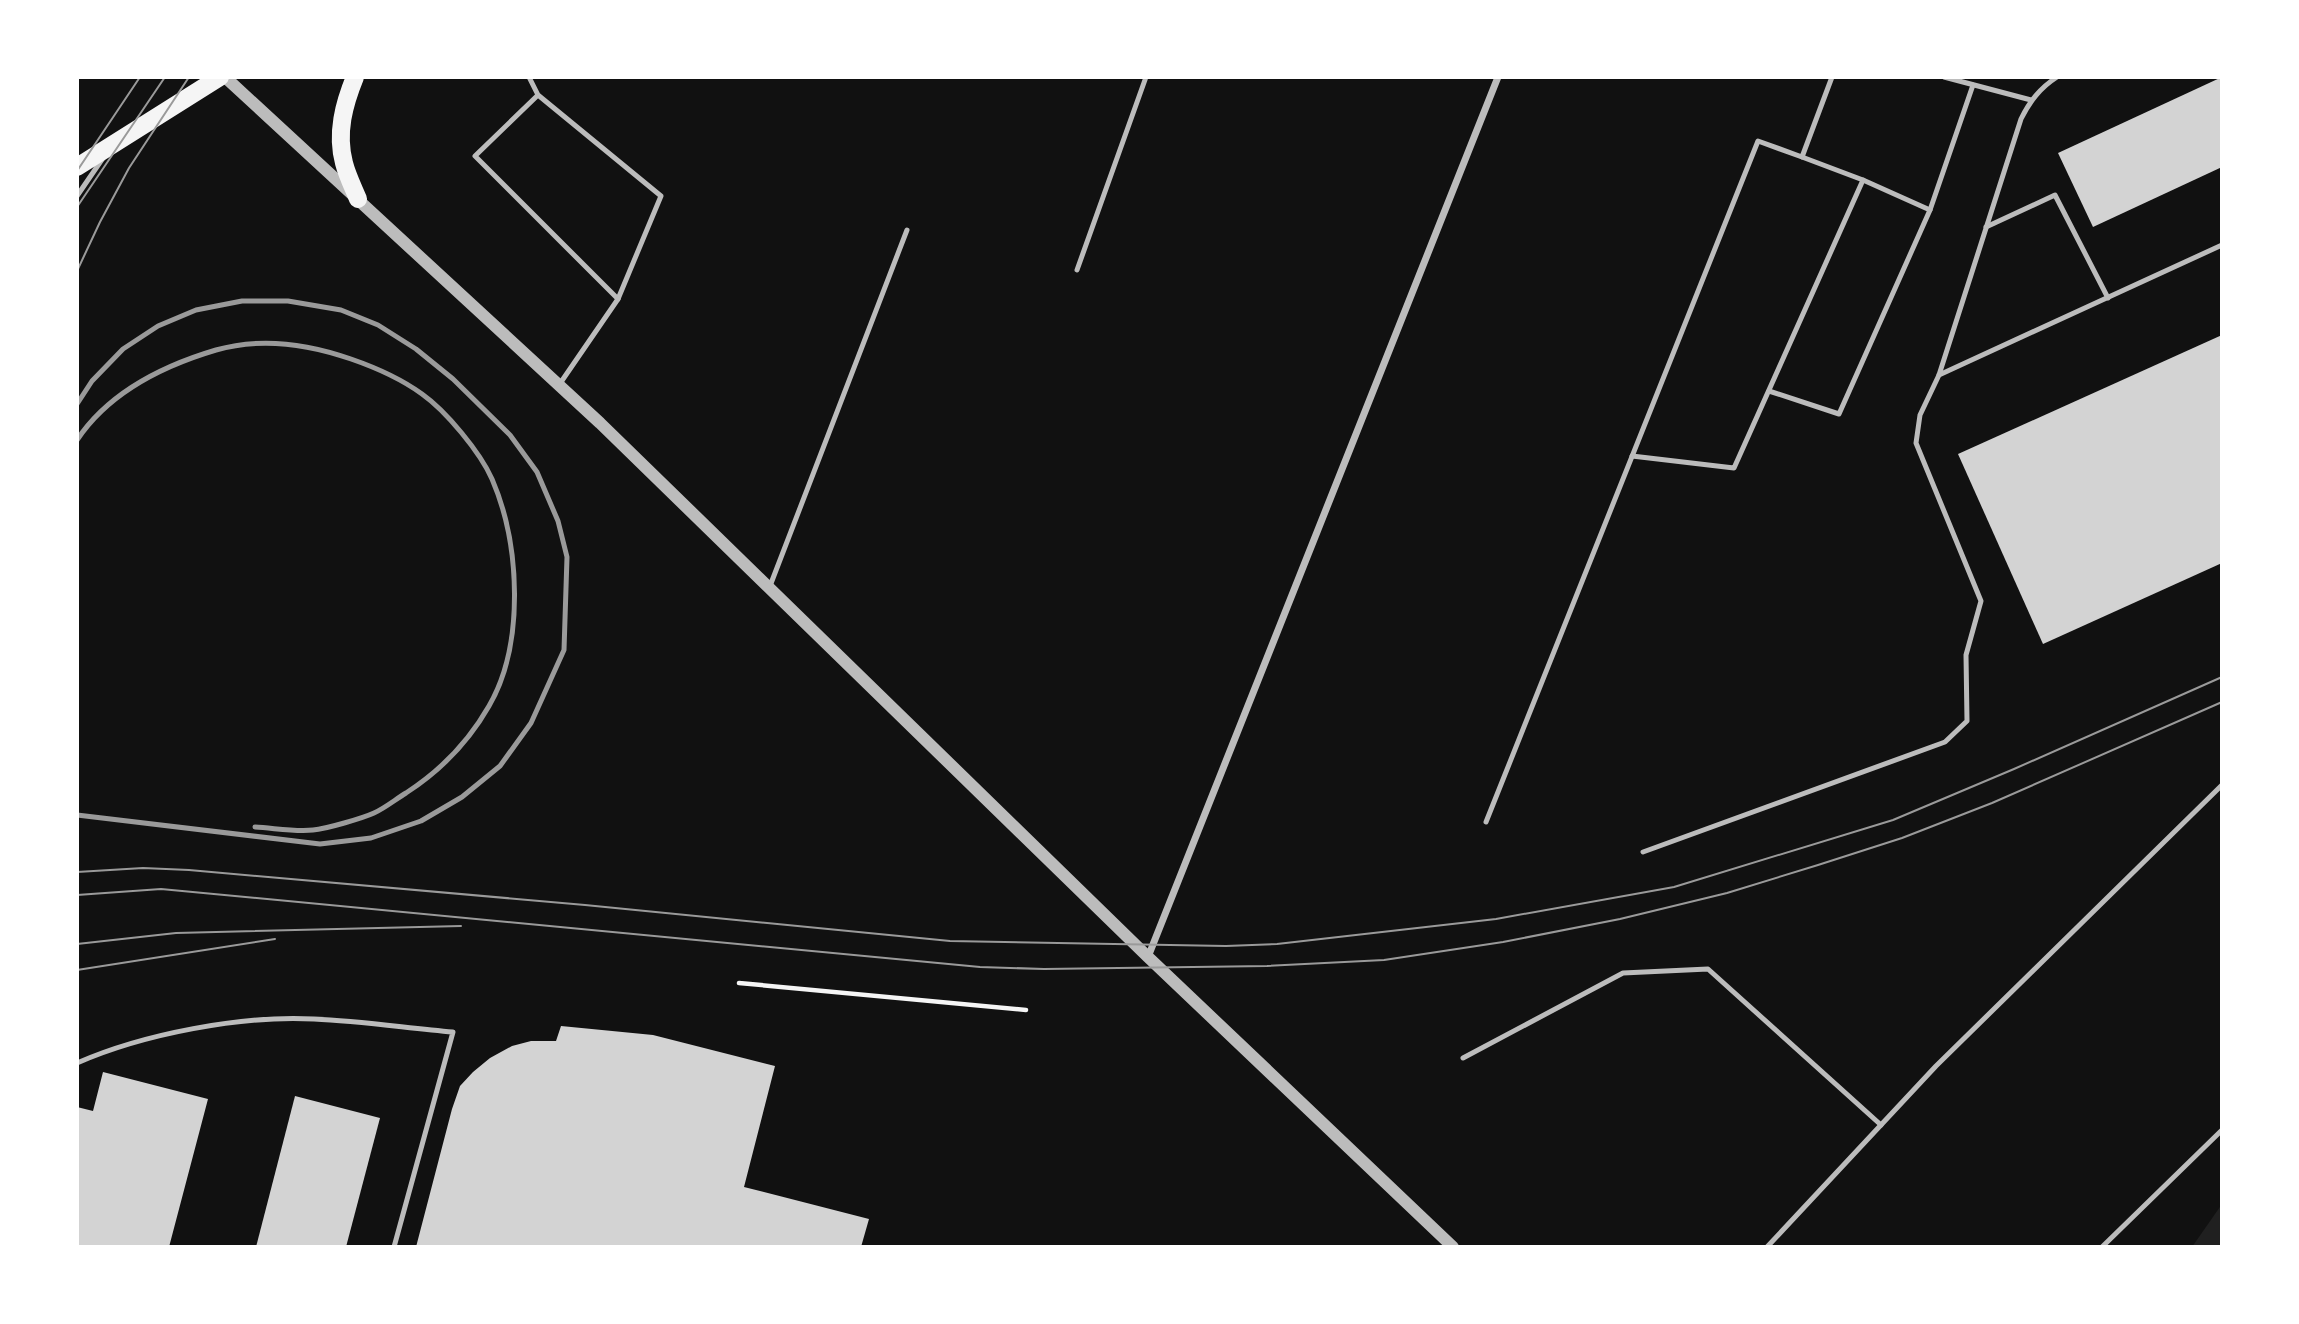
<svg xmlns="http://www.w3.org/2000/svg" width="2299" height="1324" font-family="'Alegreya Sans',sans-serif">
<style>
.green{fill:#202020}
.building{fill:#d3d3d3}
.lines{fill:none;stroke-linecap:round;stroke-linejoin:round}
.path{stroke:#f5f5f5;stroke-width:4.5}
.service{stroke:#bcbcbc;stroke-width:5}
.minor{stroke:#bcbcbc;stroke-width:7}
.tertiary{stroke:#bcbcbc;stroke-width:12}
.primary{stroke:#f5f5f5;stroke-width:18}
.tram{stroke:#9a9a9a;stroke-width:2}
.rail{stroke:#9a9a9a;stroke-width:5}
</style>
<rect width="100%" height="100%" fill="#111"/>
<path class="green" d="M2222,1204V1247H2192Z"/>
<g class="building">
<path d="M2222,77V167L2093,227L2058,153Z"/>
<path d="M2222,335V563L2043,644L1958,454Z"/>
<path d="M561,1026L653,1035L775,1066L744,1187L869,1219L861,1247H416L452,1109L460,1086L473,1072L490,1058L512,1046L531,1041H556Z"/>
<path d="M103,1072L208,1099L169,1247H77V1107L93,1111Z"/>
<path d="M295,1096L380,1118L346,1247H256Z"/>
</g>
<g class="lines">
<path class="path" d="M739,983L1026,1010"/>
<g class="service">
<path d="M529,77L538,95L661,196L618,299L475,156L538,95"/>
<path d="M1944,77L2031,100"/>
<path d="M77,196L103,158"/>
<path d="M1930,210L1973,85"/>
<path d="M1986,227L2055,195L2108,298"/>
<path d="M1077,270L1146,77"/>
<path d="M1939,375L2222,245"/>
<path d="M559,385L618,299"/>
<path d="M1769,391L1839,414L1930,210L1863,180"/>
<path d="M1632,456L1734,468L1863,180L1802,157"/>
<path d="M770,586L907,230"/>
<path d="M1486,822L1758,141L1802,157L1832,77"/>
<path d="M1643,852L1945,742L1967,721L1966,655L1981,601L1916,443L1920,415L1939,375L2021,119C2030,101 2040,88 2057,77"/>
<path d="M1463,1058L1623,973L1708,969L1881,1125"/>
<path d="M77,1063C143,1034 242,1015 314,1019C360,1021 407,1028 453,1032L394,1247"/>
<path d="M1767,1247L1936,1066L2222,785"/>
<path d="M2102,1247L2222,1130"/>
</g>
<path class="minor" d="M1148,957L1498,77"/>
<path class="tertiary" d="M225,77L600,423L1148,957L1453,1247"/>
<g class="primary">
<path d="M355,77C344,104 336,133 344,163C347,175 353,187 358,199"/>
<path d="M77,167L220,77"/>
</g>
<g class="tram">
<path d="M77,171L140,77"/>
<path d="M77,207L165,77"/>
<path d="M77,271L100,222L129,168L189,77"/>
<path d="M77,872L143,868L189,870L585,905L950,941L1226,946L1277,944L1496,919L1674,887L1893,820L2014,769L2222,677"/>
<path d="M77,895L161,889L980,967L1044,969L1267,966L1384,960L1503,942L1620,919L1727,893L1818,865L1902,838L1992,803L2222,702"/>
<path d="M77,944L176,933L461,926"/>
<path d="M77,970L275,939"/>
</g>
<g class="rail">
<path d="M77,404L92,381L123,349L158,326L196,310L242,301H288L341,310L378,325L416,349L453,379L510,435L537,472L558,521L567,557L564,650L531,723L500,766L462,797L421,821L371,838L320,844L77,815"/>
<path d="M77,440C109,392 162,366 216,350C261,337 308,344 351,359C377,368 400,378 422,394C446,411 480,452 492,479C520,544 525,644 489,706C469,741 440,771 406,793C396,799 385,808 374,813C363,818 326,829 313,830C295,832 274,828 255,827"/>
</g>
</g>
<rect width="2299" height="1324" fill="none" stroke="#ffffff" stroke-width="158"/>
</svg>
